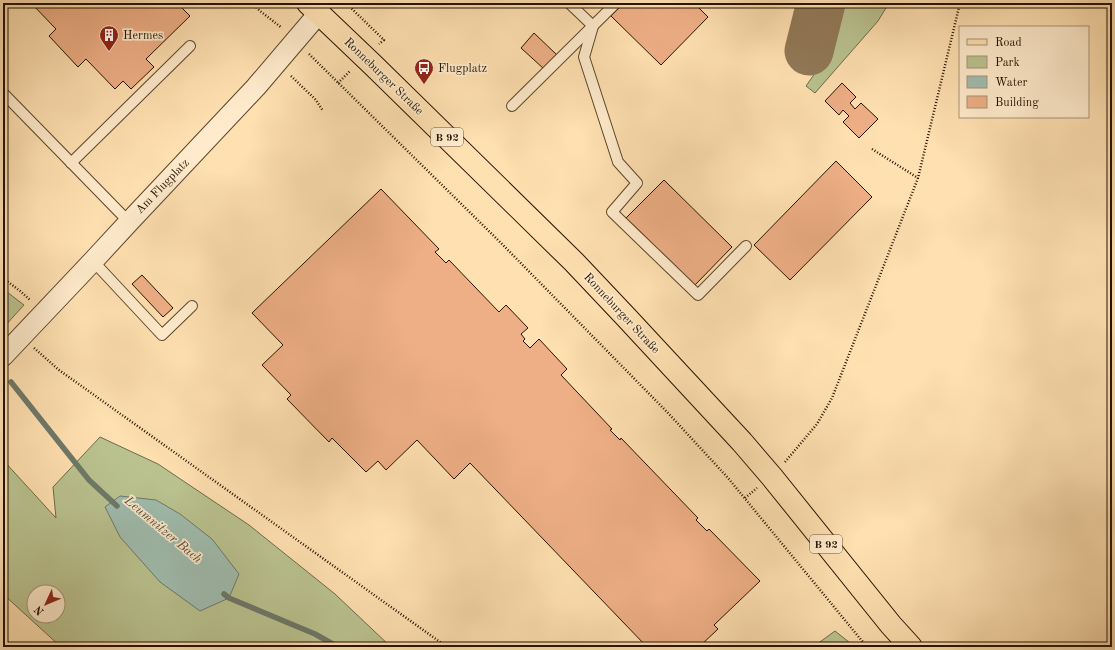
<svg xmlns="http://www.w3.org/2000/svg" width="1115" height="650" font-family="'Old Standard TT',serif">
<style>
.green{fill:#bac390;stroke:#6f6a48;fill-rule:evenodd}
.water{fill:#a0bdaf;stroke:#6e7969}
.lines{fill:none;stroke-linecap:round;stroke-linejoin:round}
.stream{stroke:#6e7969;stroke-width:5.5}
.taxiway{stroke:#927958;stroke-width:49}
.building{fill:#efaf86;stroke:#241200}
.lane-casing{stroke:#5b462c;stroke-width:12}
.street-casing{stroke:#5b462c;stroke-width:22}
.primary-casing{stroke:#241200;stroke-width:24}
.path{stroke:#241200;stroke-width:2.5;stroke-dasharray:1 2;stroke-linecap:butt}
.lane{stroke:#ffebcc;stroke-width:10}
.street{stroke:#ffebcc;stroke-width:20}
.primary{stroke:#ffe0b1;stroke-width:22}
.labels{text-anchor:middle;stroke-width:3.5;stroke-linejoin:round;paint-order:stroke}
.shield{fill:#ffebcc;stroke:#66533d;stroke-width:1}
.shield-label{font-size:11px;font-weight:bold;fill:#241200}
.poi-label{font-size:12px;fill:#241200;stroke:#ffebcc;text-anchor:start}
.street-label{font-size:12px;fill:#241200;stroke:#ffebcc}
.water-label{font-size:13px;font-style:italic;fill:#4f4e3d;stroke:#ffebcc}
</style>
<rect width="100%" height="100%" fill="#ffe0b1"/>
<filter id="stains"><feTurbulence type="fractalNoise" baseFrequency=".005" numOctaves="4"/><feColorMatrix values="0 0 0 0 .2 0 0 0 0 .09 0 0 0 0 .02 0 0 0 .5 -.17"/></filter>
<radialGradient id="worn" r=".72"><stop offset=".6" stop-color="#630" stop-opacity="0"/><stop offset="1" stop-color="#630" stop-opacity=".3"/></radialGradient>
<g class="green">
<path d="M840,3H889L878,21L815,93L806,86L827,56Z"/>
<path d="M3,289L24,305L3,328Z"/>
<path d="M100,437L158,464L249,525L335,594L391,647H61L3,594V460L56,518L53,487ZM34,592H58V616H34Z"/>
<path d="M835,631L855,647H813Z"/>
</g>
<path class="water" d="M120,496L156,500L180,514L212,539L239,574L229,598L200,611L160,582L120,537L105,507Z"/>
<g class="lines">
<g class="stream">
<path d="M11,382L89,480L117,506"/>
<path d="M224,594L229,598L315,634L338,647"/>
</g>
<path class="taxiway" d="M809,51L821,3"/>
</g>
<g class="building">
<path d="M31,3H177L190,16L146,59L154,67L131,89L123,81L115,89L86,59L78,67L49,36L56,29Z"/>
<path d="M624,3H694L708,17L661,65L611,16Z"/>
<path d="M534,33L557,55L544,69L521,48Z"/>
<path d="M842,83L856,97L850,103L855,109L861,103L878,119L859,138L843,122L849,116L843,110L839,115L825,101Z"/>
<path d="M836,161L872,197L790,280L754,245Z"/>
<path d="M664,180L732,247L695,285L626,218Z"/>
<path d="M381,189L439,249L435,252L446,263L449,260L499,312L506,305L528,328L521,334L525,339L523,341L530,348L539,339L567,369L561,375L612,429L610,430L620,440L621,438L698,518L696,520L707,531L709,529L760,581L714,625L718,629L699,647H647L470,463L454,479L417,440L386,470L378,461L366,472L332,438L329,442L287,399L291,395L262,365L283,345L252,313Z"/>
<path d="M142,275L173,308L163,317L132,284Z"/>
<path d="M3,637L14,647H3Z"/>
</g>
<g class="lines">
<defs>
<g id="lane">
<path d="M569,3L593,26L584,57L618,162L637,183L612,212L698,295L746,246"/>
<path d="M319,13L328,3"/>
<path d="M3,93L129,222"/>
<path d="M512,106L616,3"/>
<path d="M71,163L190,46"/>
<path d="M93,261L162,335L192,306"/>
</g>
<path id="street" d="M3,356L93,261L129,222L256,87L319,13"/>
<path id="primary" d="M308,3L373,65L574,262L626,317L742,442L772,477L891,625L911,647"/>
</defs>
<use href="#lane" class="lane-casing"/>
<use href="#street" class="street-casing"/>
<use href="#primary" class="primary-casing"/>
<g class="path">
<path d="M252,3L260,11L282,28"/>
<path d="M352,3L351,8L384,40L379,44"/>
<path d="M309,54L503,245L669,414L728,478L867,647"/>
<path d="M291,76L316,100L323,111"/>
<path d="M338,83L350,71"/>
<path d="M872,149L918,178"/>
<path d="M3,278L20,291L30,300"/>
<path d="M34,348L59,370L447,647"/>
<path d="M785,462L817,424L832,398L918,178L960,3"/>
<path d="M745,498L757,488"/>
</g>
<use href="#lane" class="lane"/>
<use href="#street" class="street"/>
<use href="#primary" class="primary"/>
</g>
<defs>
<symbol id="building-pin" viewBox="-11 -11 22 30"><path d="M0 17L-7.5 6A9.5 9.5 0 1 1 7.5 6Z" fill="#8f2418" stroke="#ffebcc"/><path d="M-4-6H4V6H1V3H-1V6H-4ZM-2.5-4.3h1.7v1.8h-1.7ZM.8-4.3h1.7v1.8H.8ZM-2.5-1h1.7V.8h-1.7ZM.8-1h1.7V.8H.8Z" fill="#fff"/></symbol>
<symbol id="bus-pin" viewBox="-11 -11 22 30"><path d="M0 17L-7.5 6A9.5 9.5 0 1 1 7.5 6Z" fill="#8f2418" stroke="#ffebcc"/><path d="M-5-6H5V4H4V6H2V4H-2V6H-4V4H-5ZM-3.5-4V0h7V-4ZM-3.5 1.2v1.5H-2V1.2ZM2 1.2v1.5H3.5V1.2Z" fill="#fff"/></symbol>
</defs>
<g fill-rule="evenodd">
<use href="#building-pin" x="98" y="24" width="22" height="30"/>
<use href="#bus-pin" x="413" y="57" width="22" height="30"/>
</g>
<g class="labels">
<g class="shield">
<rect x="431" y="128" width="32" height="18" rx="3"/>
<rect x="810" y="535" width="32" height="18" rx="3"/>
</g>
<g class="shield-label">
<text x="447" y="141">B 92</text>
<text x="826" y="548">B 92</text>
</g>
<g class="poi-label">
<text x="123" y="39">Hermes</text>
<text x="438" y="72">Flugplatz</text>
</g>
<g class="street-label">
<text transform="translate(384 76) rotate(44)" y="4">Ronneburger Straße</text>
<text transform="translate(162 186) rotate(-46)" y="4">Am Flugplatz</text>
<text transform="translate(622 313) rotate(47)" y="4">Ronneburger Straße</text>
</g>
<g class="water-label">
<text transform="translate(164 529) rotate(40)" y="5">Leumnitzer Bach</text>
</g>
</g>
<rect width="1115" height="650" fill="none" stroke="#ffe0b1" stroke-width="16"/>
<rect x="4" y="4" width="1107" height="642" fill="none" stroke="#241200" stroke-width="2"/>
<rect x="8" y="8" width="1099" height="634" fill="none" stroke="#241200"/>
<rect x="959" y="26" width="130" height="92" fill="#ffebcc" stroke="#a7947a"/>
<rect x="967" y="39" width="20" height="6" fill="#ffe0b1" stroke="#a7947a"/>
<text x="995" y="46" font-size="12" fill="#241200">Road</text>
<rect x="967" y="56" width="20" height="12" fill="#bac390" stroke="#a7947a"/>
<text x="995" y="66" font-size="12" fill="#241200">Park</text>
<rect x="967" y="76" width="20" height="12" fill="#a0bdaf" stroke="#a7947a"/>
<text x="995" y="86" font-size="12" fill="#241200">Water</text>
<rect x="967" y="96" width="20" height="12" fill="#efaf86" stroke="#a7947a"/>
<text x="995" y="106" font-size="12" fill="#241200">Building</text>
<g transform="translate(46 604) rotate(226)"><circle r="19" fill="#ffebcc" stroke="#a7947a"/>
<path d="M0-3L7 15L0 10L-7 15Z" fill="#8f2418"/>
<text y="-6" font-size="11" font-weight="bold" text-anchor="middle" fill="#241200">N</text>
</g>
<rect width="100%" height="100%" filter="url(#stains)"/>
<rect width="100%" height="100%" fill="url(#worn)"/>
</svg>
